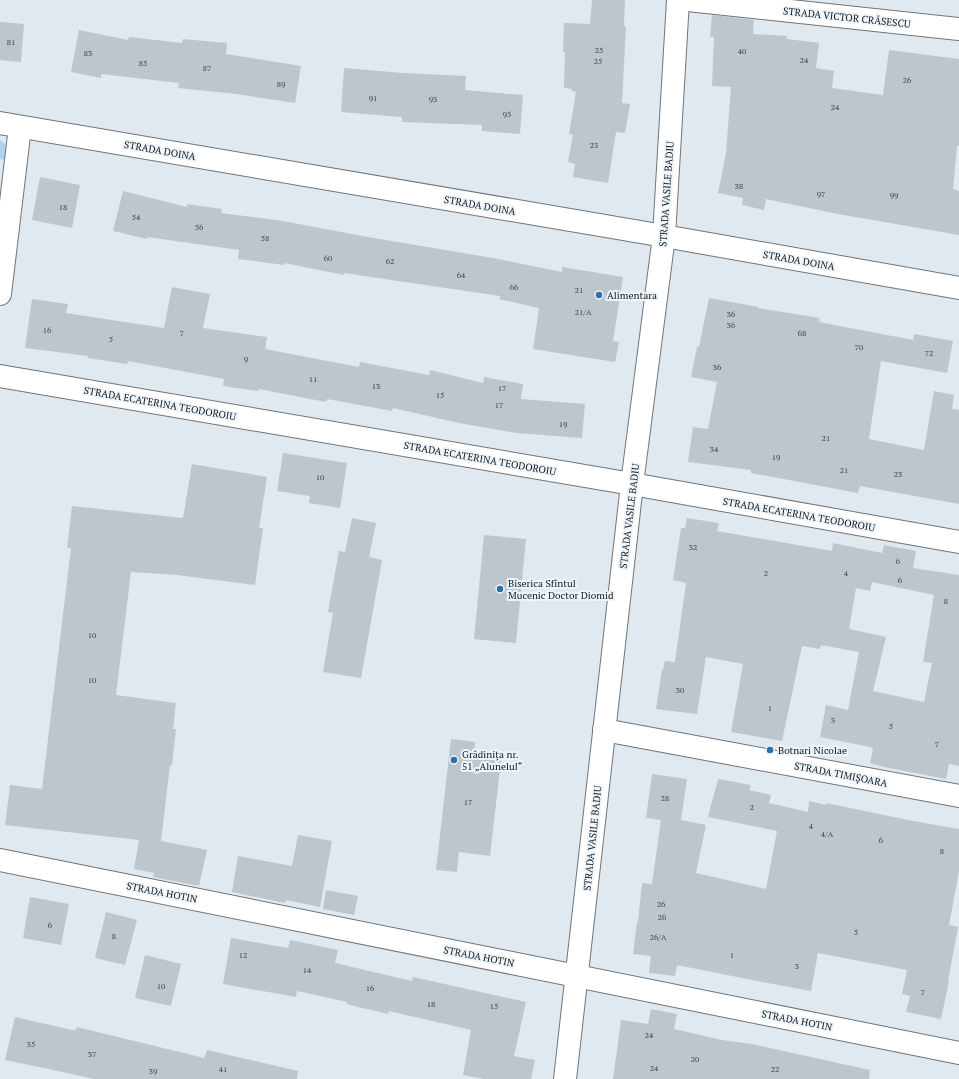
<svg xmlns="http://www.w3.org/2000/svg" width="959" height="1079" font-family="'PT Serif',serif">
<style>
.green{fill:#aed3f5}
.building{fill:#bdc5cd;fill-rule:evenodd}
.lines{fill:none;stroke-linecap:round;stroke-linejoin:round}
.street-casing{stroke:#6e757c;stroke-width:24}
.secondary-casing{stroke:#6e757c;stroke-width:24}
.street{stroke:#fff;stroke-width:22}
.secondary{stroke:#fff;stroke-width:22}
.poi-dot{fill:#2f70a6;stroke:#edf5fd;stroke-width:1.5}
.labels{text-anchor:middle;stroke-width:4;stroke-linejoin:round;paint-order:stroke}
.number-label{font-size:8px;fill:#3e4245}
.street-label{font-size:10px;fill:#131618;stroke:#edf5fd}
.poi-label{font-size:10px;fill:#131618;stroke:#edf5fd;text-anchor:start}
</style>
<rect width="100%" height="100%" fill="#e0e8f0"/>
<path class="green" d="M0,139L7,147L9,160L0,159Z"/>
<g class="building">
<path d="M592,0H625L624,26H626L622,103L630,104L625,133L616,132L608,183L573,177L575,164L568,162L573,135L569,134L576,92L572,91V89L564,88L565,52H563L564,23L590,24Z"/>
<path d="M712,15L754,20L753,34L787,36V39L819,43L816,68L834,71L832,88L883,95L889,50L959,59V146H957L953,189L959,191V235L838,214L766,199L764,210L742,205L743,198L718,193L726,153L731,87L712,86L714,37H710Z"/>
<path d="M0,22L24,24L21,62L0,60Z"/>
<path d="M79,30L128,40L129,37L182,43L183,39L227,43L226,54L301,66L295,103L237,94L178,88L179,83L101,74V78L71,72Z"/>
<path d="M344,68L403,73L466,76L465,90L523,95L520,134L482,131V125L402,122V117L341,112Z"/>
<path d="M40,177L80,185L72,228L32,220Z"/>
<path d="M123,191L187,207V204L222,209L221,213L283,221L362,236L493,258L562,272V267L623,277L613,341L619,342L615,362L533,349L539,308L499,299L500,296L344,273V275L284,263V265L238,259L239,250L147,237V239L113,231Z"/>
<path d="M172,287L210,294L203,328L267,337L265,349L359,367L360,362L429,375L430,370L483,383L484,377L523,384L521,399L585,404L582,438L516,433L459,423L393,408L392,411L327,399L326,402L259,389L258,391L223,386L224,379L128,361L127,364L88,358V356L25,348L32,299L68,304L66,313L164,328Z"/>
<path d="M709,298L758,307V308L820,318L819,322L913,340L914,334L953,341L947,373L881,361L869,439L924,450L934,391L954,395L952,409L959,410V504L860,486L858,493L751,473V470L688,462L693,427L708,429L717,382L691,377L697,347H699Z"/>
<path d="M283,453L347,463L340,508L309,503L310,496L277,491Z"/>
<path d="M192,464L267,477L259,528H263L255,585L177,575L131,572L116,695L176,703L173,729H176L172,765H170L161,841L207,850L199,886L153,877L154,873L134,869L139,840L5,825L10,785L42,789L71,548H67L72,506L183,518Z"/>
<path d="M352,518L376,523L369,557L382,560L361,678L323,672L333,613L328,612L339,551L345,552Z"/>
<path d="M687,518L719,523L717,531L832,551L833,543L882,553L884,545L916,551L913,568L959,575V766L949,764L946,779L884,767L870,763L873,749L870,747L820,737L826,705L848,710L859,652L821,645L820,649L802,646L782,741L731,732L743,664L706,657L697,714L656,709L662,670H663L665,661L675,662L686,583L673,580L681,528H685ZM872,582L934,595L923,662L932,663L924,702L873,691L886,637L849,629L856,588L870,591Z"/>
<path d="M484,535L526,539L516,643L474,639Z"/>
<path d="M451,739L475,742L474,757L501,760L490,856L459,852L457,872L436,870Z"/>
<path d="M652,774L687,779L681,820L706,825L696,873L766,889L777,831L708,817L718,779L751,785L749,790L771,795L769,803L808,812L809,801L826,805V803L913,821L959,829V871L949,925L958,927L948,981H949L941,1019L906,1012L910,996L902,994L907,970L818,953L811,991L762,982L677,965L675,976L649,973L651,956L633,954L637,922H638L642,883L652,884L661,820L646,818Z"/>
<path d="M298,835L332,841L320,907L286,900L285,903L232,892L238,856L292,866Z"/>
<path d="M326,890L358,896L354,915L323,909Z"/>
<path d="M30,897L69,904L61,945L23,938Z"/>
<path d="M106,912L137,920L125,965L95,958Z"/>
<path d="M231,938L288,948L290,940L338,950L335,963L412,981L413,977L526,1002L514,1056L535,1060L531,1079H484L463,1075L471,1030L389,1011L388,1014L346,1004L347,1002L297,991L296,997L223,984Z"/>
<path d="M145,955L181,964L171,1006L135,998Z"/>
<path d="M651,1009L677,1014L674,1029L722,1040L752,1044L870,1070L869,1079H613L621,1020L648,1024Z"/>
<path d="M15,1017L72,1030H76L77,1027L204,1058L207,1050L298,1071L297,1079H94L44,1068L5,1060Z"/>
</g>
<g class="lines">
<defs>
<g id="street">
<path d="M688,0L959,29"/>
<path d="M664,236L678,0"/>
<path d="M0,294L20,127"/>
<path d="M0,376L632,484L959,542"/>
<path d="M604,730L959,796"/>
<path d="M0,860L959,1053"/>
</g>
<g id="secondary">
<path d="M0,123L664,236L959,288"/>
<path d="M565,1079L632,484L664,236"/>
</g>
</defs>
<use href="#street" class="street-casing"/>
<use href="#secondary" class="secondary-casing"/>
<use href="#street" class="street"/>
<use href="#secondary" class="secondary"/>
</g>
<g class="poi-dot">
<circle cx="599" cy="295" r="4"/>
<circle cx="500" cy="589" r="4"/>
<circle cx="770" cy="750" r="4"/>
<circle cx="454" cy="760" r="4"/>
</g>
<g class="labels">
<g class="number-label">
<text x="11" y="45">81</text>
<text x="599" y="53">25</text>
<text x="742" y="54">40</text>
<text x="88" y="56">83</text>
<text x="804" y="63">24</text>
<text x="598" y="64">25</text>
<text x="143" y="66">85</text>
<text x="207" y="71">87</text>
<text x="907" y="83">26</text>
<text x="281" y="87">89</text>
<text x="373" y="101">91</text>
<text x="433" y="102">93</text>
<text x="835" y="110">24</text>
<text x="507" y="117">95</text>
<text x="594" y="148">23</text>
<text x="739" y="189">38</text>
<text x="821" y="197">97</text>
<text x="894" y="198">99</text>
<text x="63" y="210">18</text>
<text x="136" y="220">54</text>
<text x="199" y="230">56</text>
<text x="265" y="241">58</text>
<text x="328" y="261">60</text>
<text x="390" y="264">62</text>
<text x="461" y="278">64</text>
<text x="514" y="290">66</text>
<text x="579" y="293">21</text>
<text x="583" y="315">21/A</text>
<text x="731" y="317">36</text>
<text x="731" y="328">36</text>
<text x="47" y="333">16</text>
<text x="182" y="336">7</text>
<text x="802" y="336">68</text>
<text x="111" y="342">5</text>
<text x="859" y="350">70</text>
<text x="929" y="356">72</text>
<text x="246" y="362">9</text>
<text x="717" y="370">36</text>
<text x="313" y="382">11</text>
<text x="376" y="389">13</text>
<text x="502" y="391">17</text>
<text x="440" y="398">15</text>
<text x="499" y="408">17</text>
<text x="563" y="427">19</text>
<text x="826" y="441">21</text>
<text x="714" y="452">34</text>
<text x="776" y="460">19</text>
<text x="844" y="473">21</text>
<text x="898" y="477">23</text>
<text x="320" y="480">10</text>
<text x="693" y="550">32</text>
<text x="898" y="564">6</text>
<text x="766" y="576">2</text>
<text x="846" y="576">4</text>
<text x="900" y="583">6</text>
<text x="946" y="604">8</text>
<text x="92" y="638">10</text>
<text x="92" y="683">10</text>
<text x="680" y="693">30</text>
<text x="770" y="711">1</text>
<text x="833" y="723">3</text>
<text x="891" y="729">5</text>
<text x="937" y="747">7</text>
<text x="665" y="801">28</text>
<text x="468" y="805">17</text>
<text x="752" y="810">2</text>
<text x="811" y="829">4</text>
<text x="827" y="837">4/A</text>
<text x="881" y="843">6</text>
<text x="942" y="854">8</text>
<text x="661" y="907">26</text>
<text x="662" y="920">26</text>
<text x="50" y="928">6</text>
<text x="856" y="935">5</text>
<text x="114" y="939">8</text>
<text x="658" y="940">26/A</text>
<text x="243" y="958">12</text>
<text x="732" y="958">1</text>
<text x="797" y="969">3</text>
<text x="307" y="973">14</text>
<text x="161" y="989">10</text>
<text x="370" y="991">16</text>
<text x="923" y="995">7</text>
<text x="431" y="1007">18</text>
<text x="494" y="1009">15</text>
<text x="649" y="1038">24</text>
<text x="31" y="1047">35</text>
<text x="92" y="1057">37</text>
<text x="695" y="1062">20</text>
<text x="654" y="1071">24</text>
<text x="223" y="1072">41</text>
<text x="775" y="1072">22</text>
<text x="153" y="1074">39</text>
</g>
<g class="street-label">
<text transform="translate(847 17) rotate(6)" y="4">STRADA VICTOR CRĂSESCU</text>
<text transform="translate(160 150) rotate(10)" y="4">STRADA DOINA</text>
<text transform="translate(666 194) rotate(-86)" y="4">STRADA VASILE BADIU</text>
<text transform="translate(480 205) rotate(10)" y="4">STRADA DOINA</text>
<text transform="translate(799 260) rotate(10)" y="4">STRADA DOINA</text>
<text transform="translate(160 403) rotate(10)" y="4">STRADA ECATERINA TEODOROIU</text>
<text transform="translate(480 458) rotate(10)" y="4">STRADA ECATERINA TEODOROIU</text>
<text transform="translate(799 514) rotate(10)" y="4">STRADA ECATERINA TEODOROIU</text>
<text transform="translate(629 516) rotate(-83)" y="4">STRADA VASILE BADIU</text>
<text transform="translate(841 774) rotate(11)" y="4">STRADA TIMIȘOARA</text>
<text transform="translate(592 838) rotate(-84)" y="4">STRADA VASILE BADIU</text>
<text transform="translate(162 892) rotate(11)" y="4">STRADA HOTIN</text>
<text transform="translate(479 956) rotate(11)" y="4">STRADA HOTIN</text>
<text transform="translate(797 1020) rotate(11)" y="4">STRADA HOTIN</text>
</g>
<g class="poi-label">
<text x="607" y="299">Alimentara</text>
<text x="508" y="587">Biserica Sfîntul<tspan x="508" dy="12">Mucenic Doctor Diomid</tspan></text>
<text x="778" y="754">Botnari Nicolae</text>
<text x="462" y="758">Grădinița nr.<tspan x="462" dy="12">51 „Alunelul“</tspan></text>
</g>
</g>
</svg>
